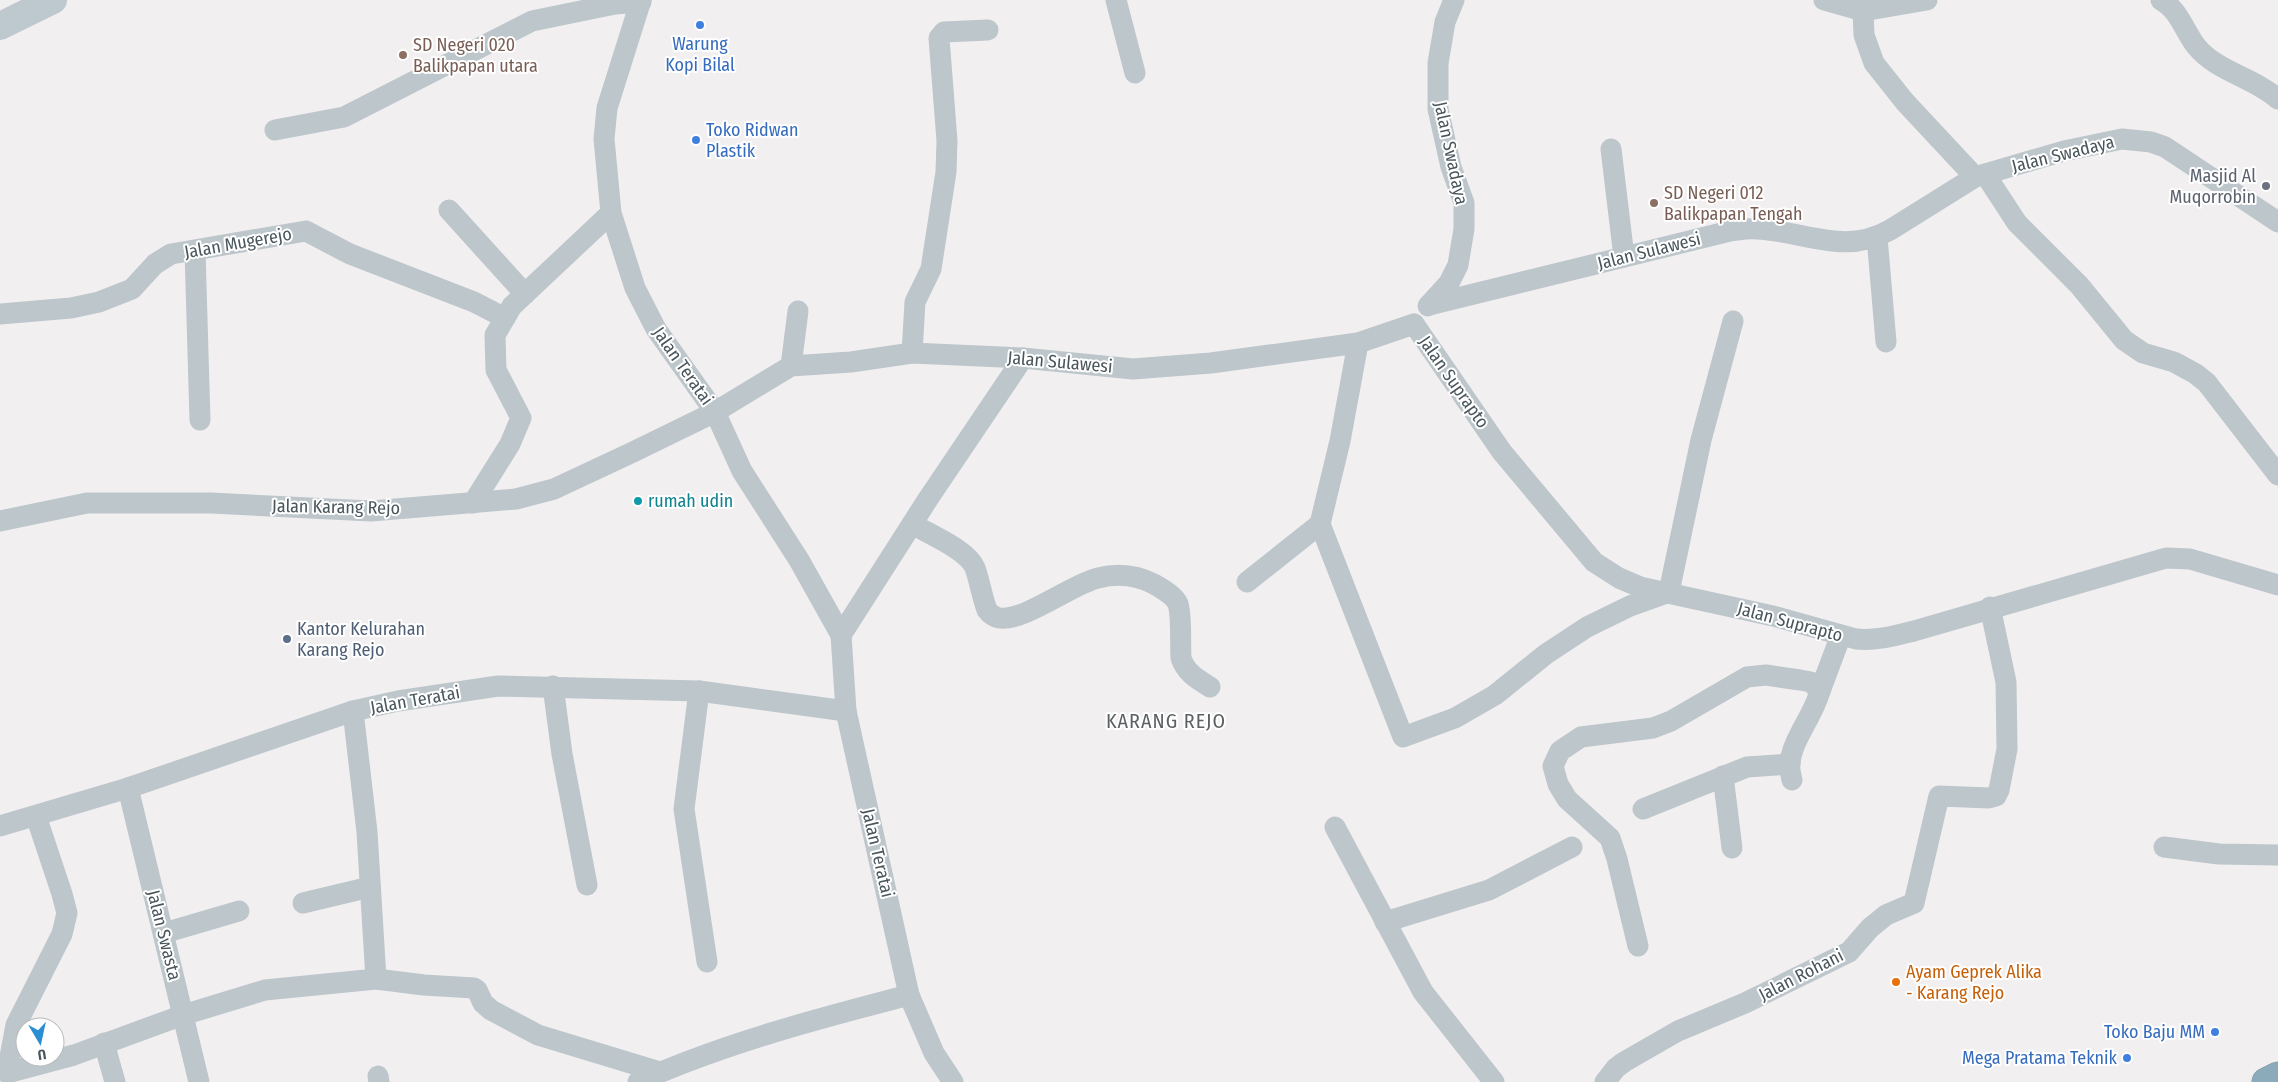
<svg xmlns="http://www.w3.org/2000/svg" width="2278" height="1082" font-family="'Fira Sans Condensed',sans-serif">
<style>
.lines{fill:none;stroke-linecap:round;stroke-linejoin:round}
.highway-casing{stroke:#7795a5;stroke-width:29}
.street{stroke:#bcc6cb;stroke-width:21}
.secondary{stroke:#bdc9cf;stroke-width:28}
.highway{stroke:#8baaba;stroke-width:28}
.shop-dot{fill:#3f7fe0;stroke:#fff;stroke-width:2}
.education-dot{fill:#8d6e63;stroke:#fff;stroke-width:2}
.worship-dot{fill:#6b7280;stroke:#fff;stroke-width:2}
.culture-dot{fill:#0f9aa8;stroke:#fff;stroke-width:2}
.service-dot{fill:#5c6f8a;stroke:#fff;stroke-width:2}
.food-dot{fill:#e8710a;stroke:#fff;stroke-width:2}
.labels{text-anchor:middle;stroke-width:4;stroke-linejoin:round;paint-order:stroke}
.shop-label{font-size:18px;fill:#366cbe;stroke:#fff;text-anchor:end}
.education-label{font-size:18px;fill:#785e54;stroke:#fff;text-anchor:start}
.street-label{font-size:18px;fill:#49565b;stroke:#fff}
.worship-label{font-size:18px;fill:#5b616d;stroke:#fff;text-anchor:end}
.culture-label{font-size:18px;fill:#0d838f;stroke:#fff;text-anchor:start}
.service-label{font-size:18px;fill:#4e5e75;stroke:#fff;text-anchor:start}
.food-label{font-size:18px;fill:#c56008;stroke:#fff;text-anchor:start}
.quarter-label{font-size:20px;letter-spacing:1px;fill:#5c6164;stroke:#fff}
</style>
<rect width="100%" height="100%" fill="#f2eff0"/>
<g class="lines">
<defs>
<path id="highway" d="M2266,1082L2278,1076"/>
</defs>
<use href="#highway" class="highway-casing"/>
<g class="street">
<path d="M641,0L607,108L604,139L611,213L635,288L656,329L715,412L742,471L799,560L841,635L846,711L909,995L934,1053L953,1082"/>
<path d="M1116,0L1135,73"/>
<path d="M1824,0L1863,11L1927,0"/>
<path d="M2161,0C2179,10 2184,30 2196,46C2217,72 2253,77 2278,99"/>
<path d="M1863,11L1864,35L1874,63L1905,102L1975,177"/>
<path d="M275,130L344,117L532,21L615,4L641,2"/>
<path d="M1611,149L1624,257"/>
<path d="M1985,174L2017,223L2079,285L2124,340L2143,353L2174,362L2196,374L2207,383L2278,475"/>
<path d="M449,210L525,294"/>
<path d="M1877,237L1886,342"/>
<path d="M195,251L200,420"/>
<path d="M1429,305L1730,231C1739,230 1748,228 1757,229C1805,231 1844,256 1890,230L1975,177L1985,174L2064,151L2122,139L2151,142L2165,147L2278,222"/>
<path d="M1428,306L1449,283L1458,265L1464,229V203L1451,167L1438,109V63L1445,22L1454,0"/>
<path d="M0,314L71,308L99,302L132,289L155,264L171,254L306,231L350,254L474,302L505,318"/>
<path d="M1414,324L1502,452L1594,562L1619,578L1640,587L1773,616L1856,639C1876,641 1894,636 1914,631L2166,558L2190,559L2278,585"/>
<path d="M1358,343L1340,441L1320,524L1403,737L1455,718L1495,695L1546,654L1587,627L1630,606L1669,592L1701,440L1733,321"/>
<path d="M912,353L915,302L931,269L946,172L947,141L939,38L944,32L988,30"/>
<path d="M791,366L798,311"/>
<path d="M473,503L510,444L521,418L496,370L495,335L512,306L611,213"/>
<path d="M0,521L87,503H211L371,511L516,499L554,489L633,452L715,412L791,366L851,362L912,353L1023,358L1133,369L1211,363L1358,343L1414,324"/>
<path d="M912,524C929,534 968,550 975,568C980,582 982,597 987,610C990,614 994,617 999,618C1024,622 1072,584 1098,578C1117,573 1137,575 1154,584C1162,589 1174,595 1178,604C1182,617 1180,644 1181,658C1186,673 1197,679 1210,687"/>
<path d="M1247,582L1320,524"/>
<path d="M841,635L928,499L1023,358"/>
<path d="M553,686L562,754L587,885"/>
<path d="M699,691L684,809L707,962"/>
<path d="M1820,691L1841,635"/>
<path d="M353,711L367,832L376,979"/>
<path d="M1723,776L1732,848"/>
<path d="M128,788L199,1082"/>
<path d="M1643,809L1747,767L1790,764"/>
<path d="M36,816L62,894L67,913L62,934L16,1025L7,1073L74,1055L183,1015L265,990L376,979L424,985L474,988L477,990L483,1003L491,1010L538,1035L660,1072"/>
<path d="M0,826L128,788L353,711L398,701L498,686L699,691L846,711"/>
<path d="M1335,827L1423,992L1494,1082"/>
<path d="M2164,847L2219,854L2278,855"/>
<path d="M303,903L370,887"/>
<path d="M1385,922L1489,890L1572,847"/>
<path d="M164,933L239,911"/>
<path d="M1638,946L1617,859L1610,838L1567,799L1558,784L1553,766L1560,751L1581,737L1653,728L1671,721L1747,677L1766,675L1800,680L1811,682L1820,691C1814,715 1791,741 1790,764C1789,769 1791,775 1792,780"/>
<path d="M104,1043L115,1082"/>
<path d="M378,1076L379,1082"/>
<path d="M638,1082C725,1043 817,1019 909,995"/>
<path d="M1605,1082L1616,1068L1624,1062L1678,1031L1745,1003L1849,952L1870,928L1886,915L1914,903L1939,796L1989,798L1996,796L1999,790L2007,749L2006,682L1990,607"/>
</g>
<path class="secondary" d="M0,26L53,0"/>
<use href="#highway" class="highway"/>
</g>
<g class="shop-dot">
<circle cx="700" cy="25" r="5"/>
<circle cx="696" cy="140" r="5"/>
<circle cx="2215" cy="1032" r="5"/>
<circle cx="2127" cy="1058" r="5"/>
</g>
<g class="education-dot">
<circle cx="403" cy="55" r="5"/>
<circle cx="1654" cy="203" r="5"/>
</g>
<circle class="worship-dot" cx="2266" cy="186" r="5"/>
<circle class="culture-dot" cx="638" cy="501" r="5"/>
<circle class="service-dot" cx="287" cy="639" r="5"/>
<circle class="food-dot" cx="1896" cy="982" r="5"/>
<g class="labels">
<g class="shop-label">
<text x="700" y="50" text-anchor="middle">Warung<tspan x="700" dy="21">Kopi Bilal</tspan></text>
<text x="706" y="136" text-anchor="start">Toko Ridwan<tspan x="706" dy="21">Plastik</tspan></text>
<text x="2205" y="1038">Toko Baju MM</text>
<text x="2117" y="1064">Mega Pratama Teknik</text>
</g>
<g class="education-label">
<text x="413" y="51">SD Negeri 020<tspan x="413" dy="21">Balikpapan utara</tspan></text>
<text x="1664" y="199">SD Negeri 012<tspan x="1664" dy="21">Balikpapan Tengah</tspan></text>
</g>
<g class="street-label">
<text transform="translate(1451 153) rotate(78)" y="6">Jalan Swadaya</text>
<text transform="translate(2063 154) rotate(-14)" y="6">Jalan Swadaya</text>
<text transform="translate(238 243) rotate(-10)" y="6">Jalan Mugerejo</text>
<text transform="translate(1649 251) rotate(-14)" y="6">Jalan Sulawesi</text>
<text transform="translate(1060 362) rotate(5)" y="6">Jalan Sulawesi</text>
<text transform="translate(683 366) rotate(55)" y="6">Jalan Teratai</text>
<text transform="translate(1454 382) rotate(55)" y="6">Jalan Suprapto</text>
<text transform="translate(336 507) rotate(1)" y="6">Jalan Karang Rejo</text>
<text transform="translate(1790 622) rotate(15)" y="6">Jalan Suprapto</text>
<text transform="translate(415 700) rotate(-10)" y="6">Jalan Teratai</text>
<text transform="translate(878 853) rotate(77)" y="6">Jalan Teratai</text>
<text transform="translate(164 935) rotate(76)" y="6">Jalan Swasta</text>
<text transform="translate(1801 975) rotate(-27)" y="6">Jalan Rohani</text>
</g>
<g class="worship-label">
<text x="2256" y="182">Masjid Al<tspan x="2256" dy="21">Muqorrobin</tspan></text>
</g>
<g class="culture-label">
<text x="648" y="507">rumah udin</text>
</g>
<g class="service-label">
<text x="297" y="635">Kantor Kelurahan<tspan x="297" dy="21">Karang Rejo</tspan></text>
</g>
<g class="food-label">
<text x="1906" y="978">Ayam Geprek Alika<tspan x="1906" dy="21">- Karang Rejo</tspan></text>
</g>
<g class="quarter-label">
<text x="1166" y="728">KARANG REJO</text>
</g>
</g>
<g transform="translate(40 1042) rotate(171)"><circle r="24" fill="#ffffff" stroke="#b6bbbd"/>
<path d="M0-4L9 19L0 12L-9 19Z" fill="#298fd2"/>
<text y="-8" font-size="14" font-weight="bold" text-anchor="middle" fill="#49565b">U</text>
</g>
</svg>
